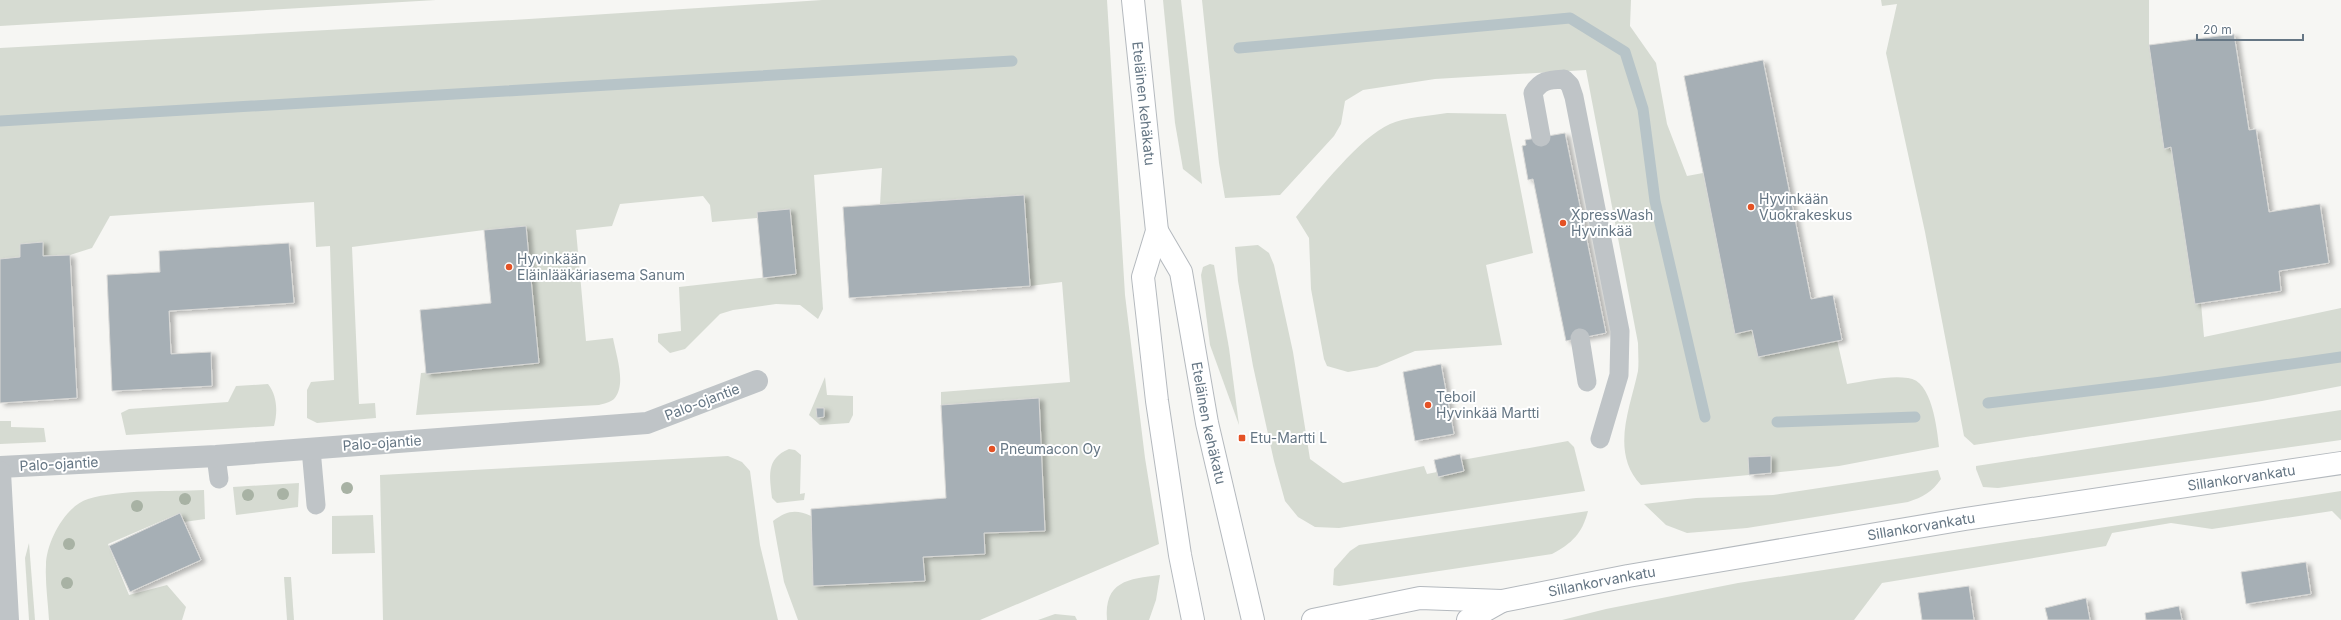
<svg xmlns="http://www.w3.org/2000/svg" width="2341" height="620" font-family="Inter,sans-serif">
<style>
.green{fill:#d6dbd2}
.lines{fill:none;stroke-linecap:round;stroke-linejoin:round}
.stream{stroke:#b7c4c8;stroke-width:11}
.building{fill:#a6afb5;stroke:#d8d8d6;filter:url(#shadow)}
.secondary-casing{stroke:#b4b9be;stroke-width:24}
.lane{stroke:#bfc4c7;stroke-width:19}
.street{stroke:#bfc4c7;stroke-width:22}
.secondary{stroke:#fff;stroke-width:22}
.tree{fill:#a8b2a4}
.poi-dot{fill:#e45225;stroke:#fff;stroke-width:1.5}
.labels{text-anchor:middle;stroke-width:4;stroke-linejoin:round;paint-order:stroke}
.street-label{font-size:14px;fill:#657684;stroke:#fff}
.poi-label{font-size:14px;fill:#657684;stroke:#fff;text-anchor:start}
</style>
<defs>
<filter id="shadow"><feDropShadow dx="4.5" dy="2.5" stdDeviation="2" flood-color="#0004"/></filter>
</defs>
<rect width="100%" height="100%" fill="#f6f6f3"/>
<g class="green">
<path d="M0,0H436L0,26Z"/>
<path d="M822,0H1107L1125,295L1145,458L1159,544L980,620H798L784,582L773,521C787,511 795,509 811,516L813,586L925,581L923,557L985,554L984,533L1039,398L941,405V392L1070,382L1062,282L1030,286L1024,195L880,205L882,168L814,175L823,309L818,319L800,305L776,304L733,310L720,314L685,349L670,353L658,342V334L681,331L679,287L796,274L790,209L757,212V218L712,222L710,205L703,196L620,204L612,226L576,230L586,341L613,338C616,355 627,385 614,399C611,402 603,404 599,405L416,415L421,373L539,363L484,230L352,247L359,404L375,403L376,418L317,423L307,418V390L311,382L334,380L330,246L316,247L314,202L110,216L92,248L70,255L43,256V242L20,244V257L0,259V48L529,19Z"/>
<path d="M1163,0H1181L1202,184L1183,169L1175,123Z"/>
<path d="M1202,0H1631L1630,26L1656,63L1667,124L1687,176L1703,173L1735,333L1752,330L1758,357L1837,340L1847,384C1866,381 1889,375 1908,378C1932,380 1937,429 1939,447L1839,466L1771,473L1770,456L1748,457L1749,475L1641,485C1610,452 1630,409 1638,371C1639,362 1638,352 1638,343L1586,70L1435,79L1363,90L1345,101L1341,124L1334,136L1280,195L1225,198L1219,163Z"/>
<path d="M1881,0H2149V45L2164,148L2171,147L2195,304L2201,303L2204,337L2341,308V386L2262,401L1974,445L1964,436L1925,232L1886,53L1897,4L1882,6Z"/>
<path d="M1447,113L1506,114L1533,253L1486,265L1502,345L1415,351L1377,367L1348,372L1327,366L1324,359L1311,289L1309,238L1296,217C1318,191 1360,137 1390,124C1405,117 1430,116 1447,113Z"/>
<path d="M1258,245L1269,253L1274,265L1293,352L1310,459L1343,483L1424,466L1427,474L1437,472L1439,477L1464,471L1462,460L1568,441L1574,447L1585,491L1339,528L1315,527L1298,517L1285,501L1274,461L1253,366L1238,281L1235,247Z"/>
<path d="M1210,264L1214,265L1229,348L1239,425L1210,345L1201,275L1203,267Z"/>
<path d="M825,377L827,395L853,396V415L849,423L820,425L809,415Z"/>
<path d="M268,384C277,395 278,412 274,426L126,435L121,413L129,409L228,402L236,386Z"/>
<path d="M2341,410V440L1998,488L1983,487L1976,469V466Z"/>
<path d="M0,421H11V427L44,428L46,442L0,444Z"/>
<path d="M789,449L795,450L801,455L800,494L805,493L804,500L777,503L772,498C770,477 765,459 789,449Z"/>
<path d="M728,456L742,462L750,471L760,545L778,620H383L380,475Z"/>
<path d="M1938,470L1941,479C1932,492 1923,497 1908,502L1747,528L1687,533L1666,525L1644,504L1696,498L1773,495Z"/>
<path d="M299,483L298,507L236,515L233,487Z"/>
<path d="M204,490L205,519L184,522L180,513L108,544L129,595L167,585L186,607L182,620H49C48,602 45,583 46,565C46,543 65,506 88,499C121,489 170,492 204,490Z"/>
<path d="M2341,491V520L2332,511L2212,529L2171,523L2112,533L2106,546L1882,583L1854,620H1562L1606,609L1738,583Z"/>
<path d="M1588,511C1582,534 1572,543 1552,554L1339,586L1333,585L1334,569L1350,551L1359,545Z"/>
<path d="M373,515L375,553L332,554V516Z"/>
<path d="M29,543L35,620H29L25,558Z"/>
<path d="M1160,575L1156,600L1149,620H1107C1104,581 1128,579 1160,575Z"/>
<path d="M284,577H291L294,620H287Z"/>
<path d="M1055,614L1075,616L1077,620H1038Z"/>
</g>
<g class="lines">
<g class="stream">
<path d="M1239,48L1570,18L1625,52L1643,109L1655,201L1705,417"/>
<path d="M0,121L1012,61"/>
<path d="M1988,403L2162,382L2341,357"/>
<path d="M1777,422L1915,417"/>
</g>
</g>
<g class="building">
<path d="M2234,34L2249,130L2256,129L2269,212L2320,204L2329,263L2279,271L2281,291L2195,304L2171,147L2164,149L2149,45Z"/>
<path d="M1763,60L1811,299L1833,295L1842,340L1758,357L1752,330L1735,334L1684,76Z"/>
<path d="M1565,133L1606,333L1566,341L1533,179L1528,180L1522,146L1526,145L1525,140Z"/>
<path d="M1024,195L1030,286L849,298L843,207Z"/>
<path d="M790,209L796,274L763,278L757,212Z"/>
<path d="M526,226L539,363L426,374L420,310L491,303L484,230Z"/>
<path d="M43,242V256L70,255L77,398L0,403V259L20,257V244Z"/>
<path d="M289,243L294,303L169,311L171,354L211,352L212,386L112,391L107,275L160,272L159,251Z"/>
<path d="M1441,364L1454,434L1415,441L1403,372Z"/>
<path d="M1039,398L1045,531L984,533L985,554L923,557L925,581L813,586L811,509L946,498L941,405Z"/>
<path d="M816,408H824V417L817,418Z"/>
<path d="M1460,454L1464,471L1438,477L1434,460Z"/>
<path d="M1771,456V473L1749,475L1748,457Z"/>
<path d="M180,513L201,560L130,592L109,546Z"/>
<path d="M2306,562L2311,594L2246,604L2241,572Z"/>
<path d="M1969,586L1974,620H1922L1918,593Z"/>
<path d="M2086,598L2090,620H2048L2045,608Z"/>
<path d="M2179,606L2182,620H2146L2145,613Z"/>
</g>
<g class="lines">
<defs>
<g id="secondary">
<path id="s1" d="M1133,0L1157,231L1143,277L1157,401L1180,555L1193,620"/>
<path id="s2" d="M1157,231L1181,272L1207,423L1253,620"/>
<path id="s3" d="M1313,620L1420,598L1502,601L1628,576L1965,519L2341,463"/>
<path d="M1468,620L1502,601"/>
</g>
</defs>
<use href="#secondary" class="secondary-casing"/>
<g class="lane">
<path d="M1541,137L1533,93C1541,80 1549,80 1564,79L1570,85L1574,97L1620,331L1619,375L1600,439"/>
<path d="M1580,338L1587,382"/>
<path d="M311,449L316,505"/>
<path d="M216,456L219,479"/>
</g>
<g class="street">
<path d="M0,467L216,456L647,423L757,381"/>
<path d="M0,472L8,620"/>
</g>
<use href="#secondary" class="secondary"/>
</g>
<g class="tree">
<circle cx="347" cy="488" r="6"/>
<circle cx="283" cy="494" r="6"/>
<circle cx="248" cy="495" r="6"/>
<circle cx="185" cy="499" r="6"/>
<circle cx="137" cy="506" r="6"/>
<circle cx="69" cy="544" r="6"/>
<circle cx="67" cy="583" r="6"/>
</g>
<g class="poi-dot">
<circle cx="1751" cy="207" r="4"/>
<circle cx="1563" cy="223" r="4"/>
<circle cx="509" cy="267" r="4"/>
<circle cx="1428" cy="405" r="4"/>
<rect x="1238" y="434" width="8" height="8" rx="2"/>
<circle cx="992" cy="449" r="4"/>
</g>
<g class="labels">
<g class="street-label">
<text dy="5" stroke="none"><textPath href="#s1" startOffset="104">Eteläinen kehäkatu</textPath></text>
<text transform="translate(702 402) rotate(-21)" y="5">Palo-ojantie</text>
<text dy="5" stroke="none"><textPath href="#s2" startOffset="201">Eteläinen kehäkatu</textPath></text>
<text transform="translate(382 443) rotate(-4)" y="5">Palo-ojantie</text>
<text transform="translate(59 464) rotate(-3)" y="5">Palo-ojantie</text>
<text dy="5" stroke="none"><textPath href="#s3" startOffset="941">Sillankorvankatu</textPath></text>
<text dy="5" stroke="none"><textPath href="#s3" startOffset="617">Sillankorvankatu</textPath></text>
<text dy="5" stroke="none"><textPath href="#s3" startOffset="293">Sillankorvankatu</textPath></text>
</g>
<g class="poi-label">
<text x="1759" y="204">Hyvinkään<tspan x="1759" dy="16">Vuokrakeskus</tspan></text>
<text x="1571" y="220">XpressWash<tspan x="1571" dy="16">Hyvinkää</tspan></text>
<text x="517" y="264">Hyvinkään<tspan x="517" dy="16">Eläinlääkäriasema Sanum</tspan></text>
<text x="1436" y="402">Teboil<tspan x="1436" dy="16">Hyvinkää Martti</tspan></text>
<text x="1250" y="443">Etu-Martti L</text>
<text x="1000" y="454">Pneumacon Oy</text>
</g>
</g>
<path d="M2197 34v6h106v-6" fill="none" stroke="#657684" stroke-width="2"/>
<text x="2203" y="34" font-size="12" fill="#657684" stroke="#ffffff" stroke-width="3" paint-order="stroke">20 m</text>
</svg>
